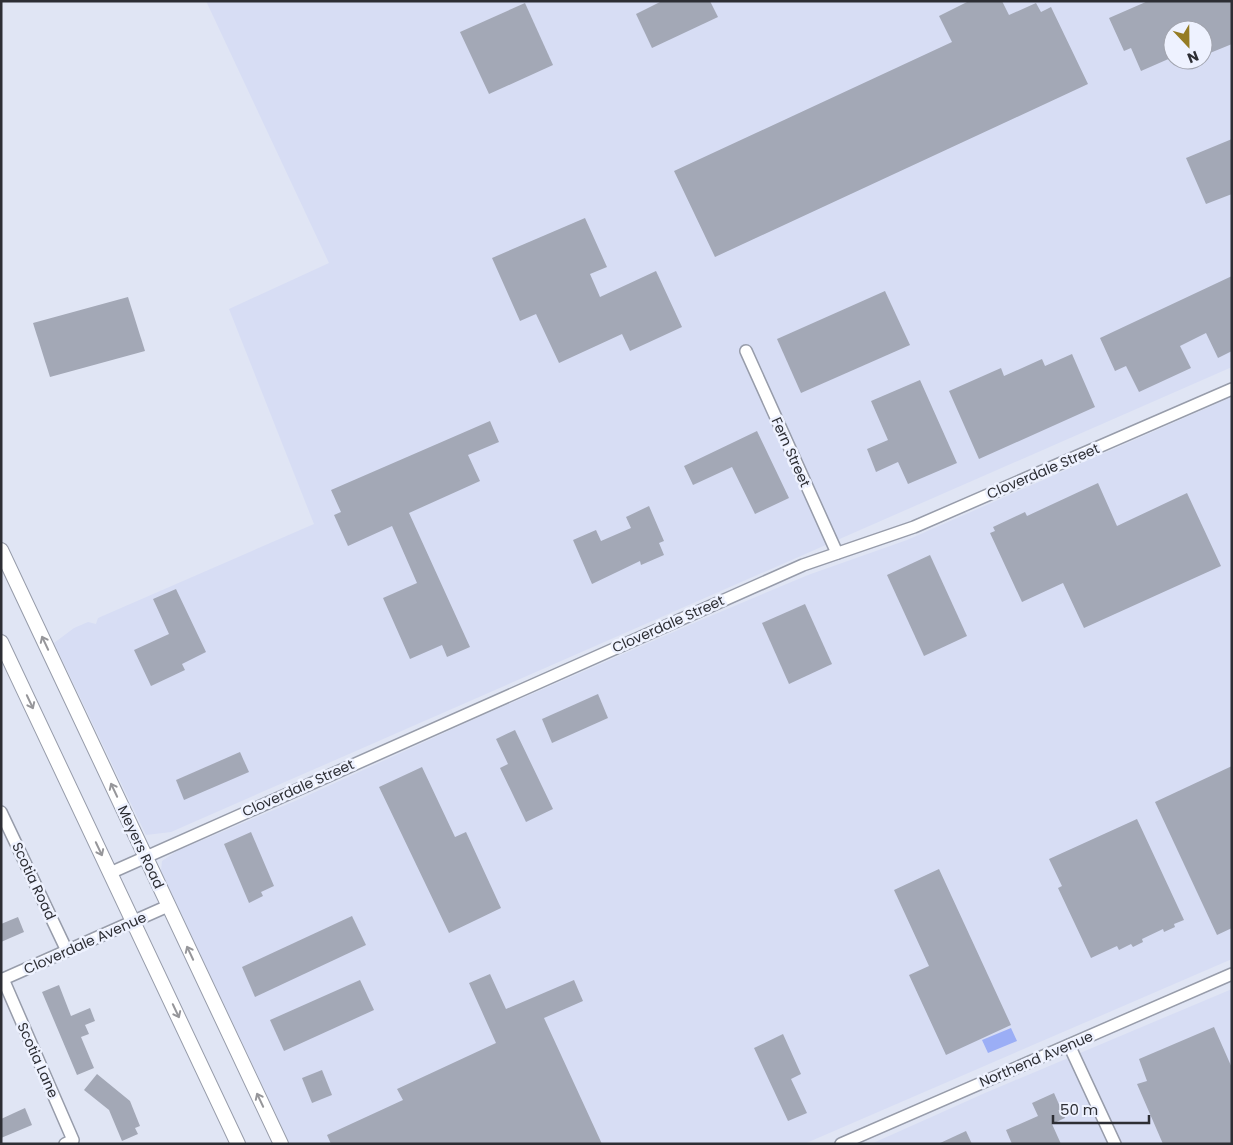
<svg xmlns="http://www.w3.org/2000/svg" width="1233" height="1145" font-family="Poppins,sans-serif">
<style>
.built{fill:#d7ddf4;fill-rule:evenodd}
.green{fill:#9baef6}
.building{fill:#a3a8b6}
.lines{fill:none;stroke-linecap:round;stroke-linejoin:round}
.minor-casing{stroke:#979caa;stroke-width:14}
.tertiary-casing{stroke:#979caa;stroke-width:16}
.minor{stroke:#fff;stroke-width:11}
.tertiary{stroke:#fff;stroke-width:14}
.oneway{stroke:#96969a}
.labels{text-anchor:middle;stroke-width:5;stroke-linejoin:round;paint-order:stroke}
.street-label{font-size:14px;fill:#2d2e34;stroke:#eef2ff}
</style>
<rect width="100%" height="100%" fill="#e0e5f4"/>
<g class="built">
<path d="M206,1H1232V367L171,832L146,835L54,643L74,628L88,622L96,624L98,618L314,524L229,309L329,263ZM1173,30H1203V60H1173Z"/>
<path d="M1232,397V959L804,1144H290L161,871L162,861L177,851L302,798L477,718L701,620L808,575L907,540Z"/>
<path d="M1232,989V1144H871L985,1093Z"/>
</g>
<path class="green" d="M1011,1028L1017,1041L988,1053L982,1040Z"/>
<g class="building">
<path d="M662,1H710L718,17L652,48L636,14Z"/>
<path d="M969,1H1002L1009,15L1036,3L1041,12L1051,7L1088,84L715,257L674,171L952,42L939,16Z"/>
<path d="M1148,1H1232V44L1210,53L1206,45L1203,46V30H1173V57L1141,71L1131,48L1124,51L1109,18Z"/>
<path d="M525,3L553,65L489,94L460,32Z"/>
<path d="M1232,139V194L1206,204L1186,158Z"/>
<path d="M585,218L607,267L590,274L600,297L656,271L682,327L630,351L622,334L559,363L536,314L520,321L492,258Z"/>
<path d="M1232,276V351L1218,358L1206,333L1180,346L1191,368L1139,392L1126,366L1115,371L1100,338Z"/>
<path d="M885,291L910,345L801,393L777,339Z"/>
<path d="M128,297L145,351L50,377L33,323Z"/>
<path d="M1072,354L1095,407L979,459L949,391L1001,368L1004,376L1042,359L1045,366Z"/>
<path d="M920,380L957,463L908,484L898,462L876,472L867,449L888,440L871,401Z"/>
<path d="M490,421L499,442L468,455L480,481L409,513L470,647L447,657L442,645L410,659L383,598L417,583L392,526L348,546L334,515L341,512L331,490Z"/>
<path d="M757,431L789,498L755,514L732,467L693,485L684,466Z"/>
<path d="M1098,483L1117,526L1187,493L1221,566L1084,628L1063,583L1022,602L990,533L995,531L993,527L1025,512L1027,516Z"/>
<path d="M649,506L664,541L659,543L664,555L641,565L640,561L592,584L573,540L596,530L601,541L631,528L626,517Z"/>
<path d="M930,555L967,636L924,656L887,575Z"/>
<path d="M176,589L206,652L182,664L185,670L151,686L134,650L169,634L153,599Z"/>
<path d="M805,604L832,664L789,684L762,623Z"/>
<path d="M598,694L608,718L552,743L542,719Z"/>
<path d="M515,730L553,809L526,822L500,768L508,764L496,739Z"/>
<path d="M240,752L249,772L184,800L176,780Z"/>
<path d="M1232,766V928L1217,935L1155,802Z"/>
<path d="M422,767L455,837L466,832L501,908L449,933L379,787Z"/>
<path d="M1137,819L1184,920L1174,924L1175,927L1164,932L1163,929L1142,939L1143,942L1133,947L1131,944L1119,950L1117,946L1091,958L1058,888L1062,886L1049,859Z"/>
<path d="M251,832L274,886L261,892L263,896L249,903L224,844Z"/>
<path d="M939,869L1011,1025L946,1055L909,975L929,966L894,890Z"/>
<path d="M352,916L366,945L255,997L242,967Z"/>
<path d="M18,917L24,932L1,942V924Z"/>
<path d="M490,974L506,1009L574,980L583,1001L544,1018L602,1144H331L327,1135L403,1100L397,1089L496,1043L469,983Z"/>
<path d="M360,980L374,1010L284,1051L270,1020Z"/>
<path d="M59,985L71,1016L90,1008L95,1021L85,1025L89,1034L81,1037L94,1068L77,1075L42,992Z"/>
<path d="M1214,1027L1232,1068V1144H1163L1137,1084L1147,1081L1139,1059Z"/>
<path d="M783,1034L801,1074L791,1079L807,1113L788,1121L754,1048Z"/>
<path d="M322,1070L332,1095L312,1103L302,1078Z"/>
<path d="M97,1074L130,1101L140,1126L135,1128L138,1134L122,1141L109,1110L84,1090Z"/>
<path d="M1054,1093L1065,1118L1052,1124L1061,1144H1012L1006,1130L1038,1116L1032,1103Z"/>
<path d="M25,1108L32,1125L1,1138V1119Z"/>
<path d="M966,1131L972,1144H938Z"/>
</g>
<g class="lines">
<defs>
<g id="minor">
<path d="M746,351L837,553"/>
<path d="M1,812L67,951"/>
<path d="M110,873L803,565L914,527L1232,389"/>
<path d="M3,979L73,1140L65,1144"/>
<path d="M1,980L168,906"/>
<path d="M1069,1045L1115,1144"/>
<path d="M841,1144L1232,974"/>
</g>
<g id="tertiary">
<path d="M1,550L281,1144"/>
<path d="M1,642L238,1144"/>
</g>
</defs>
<use href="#minor" class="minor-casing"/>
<use href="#tertiary" class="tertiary-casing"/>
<use href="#minor" class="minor"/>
<use href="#tertiary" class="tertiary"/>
</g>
<defs><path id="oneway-shaft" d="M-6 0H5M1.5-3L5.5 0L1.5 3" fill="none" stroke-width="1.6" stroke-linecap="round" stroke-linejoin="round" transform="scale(1.25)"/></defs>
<g class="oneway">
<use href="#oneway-shaft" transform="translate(45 643) rotate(-115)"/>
<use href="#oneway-shaft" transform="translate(30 702) rotate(65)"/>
<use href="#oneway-shaft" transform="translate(114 790) rotate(-115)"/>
<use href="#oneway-shaft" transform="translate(99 849) rotate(65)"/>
<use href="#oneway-shaft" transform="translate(190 953) rotate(-115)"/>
<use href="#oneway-shaft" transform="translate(176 1011) rotate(65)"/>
<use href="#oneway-shaft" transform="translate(260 1100) rotate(-115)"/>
</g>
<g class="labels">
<g class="street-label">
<text transform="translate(791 452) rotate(66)" y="5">Fern Street</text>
<text transform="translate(1043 471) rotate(-23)" y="5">Cloverdale Street</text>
<text transform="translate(668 624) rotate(-24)" y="5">Cloverdale Street</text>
<text transform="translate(298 788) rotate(-24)" y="5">Cloverdale Street</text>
<text transform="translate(141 847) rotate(65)" y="5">Meyers Road</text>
<text transform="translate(34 881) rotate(65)" y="5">Scotia Road</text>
<text transform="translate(85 943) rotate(-24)" y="5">Cloverdale Avenue</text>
<text transform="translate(1036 1059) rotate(-23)" y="5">Northend Avenue</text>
<text transform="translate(38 1060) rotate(66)" y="5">Scotia Lane</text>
</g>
</g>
<rect width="1233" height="1145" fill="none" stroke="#2d2e34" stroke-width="5"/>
<g transform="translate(1188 45) rotate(158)"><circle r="24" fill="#eef2ff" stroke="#a1a4ae"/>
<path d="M0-4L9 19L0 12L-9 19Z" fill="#957c24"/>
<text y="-8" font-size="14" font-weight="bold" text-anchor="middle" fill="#2d2e34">N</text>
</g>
<path d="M1053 1115v8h96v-8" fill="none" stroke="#2d2e34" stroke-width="2.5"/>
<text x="1060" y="1115" font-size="15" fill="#2d2e34" stroke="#eef2ff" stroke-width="4" paint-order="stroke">50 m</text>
</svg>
